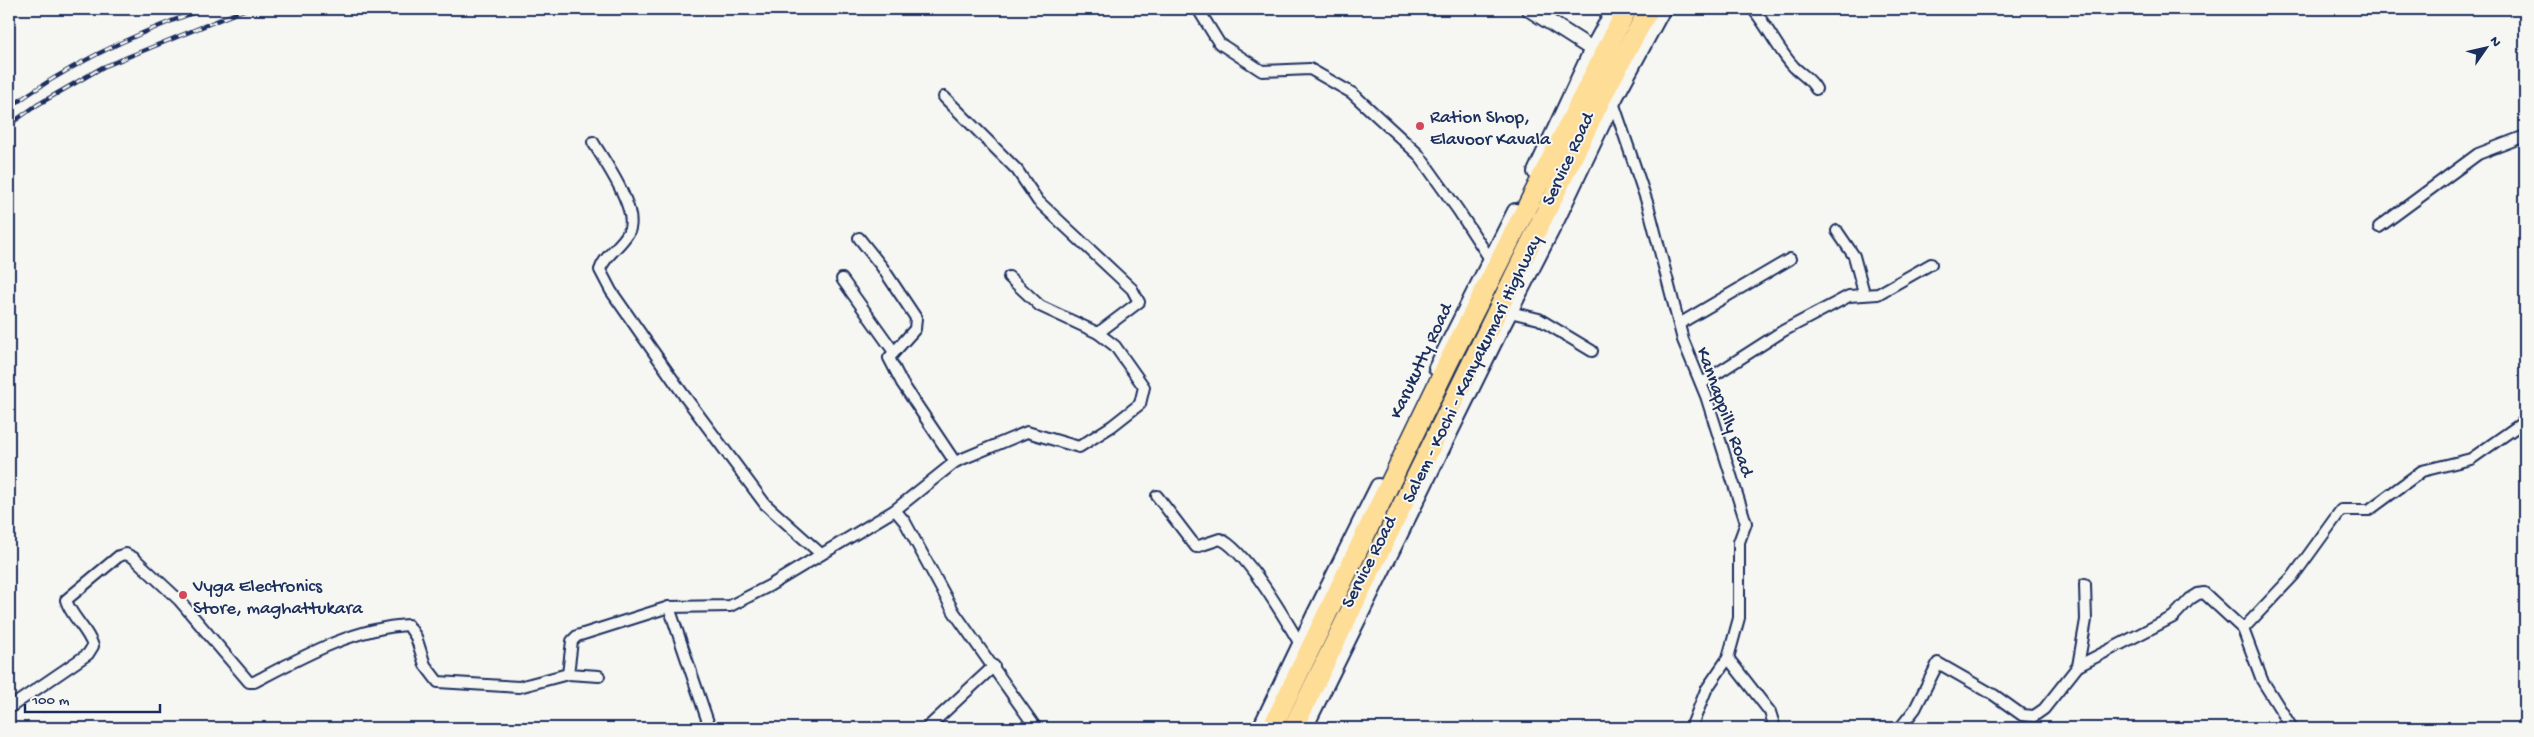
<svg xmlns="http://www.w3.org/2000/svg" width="2534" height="737" font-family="'Gochi Hand',sans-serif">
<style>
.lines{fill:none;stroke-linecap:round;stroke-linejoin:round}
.street-casing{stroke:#1b2f5e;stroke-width:14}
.secondary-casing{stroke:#1b2f5e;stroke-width:18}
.highway-casing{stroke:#1b2f5e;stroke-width:22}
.street{stroke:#f6f6f2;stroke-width:10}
.secondary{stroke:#f6f6f2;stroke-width:14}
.highway{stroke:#fedd96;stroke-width:19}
.rail-casing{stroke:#1b2f5e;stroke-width:4.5}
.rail{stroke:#f6f6f2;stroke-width:2.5;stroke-dasharray:8;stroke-linecap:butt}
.poi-dot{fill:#d1495b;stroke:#f6f6f2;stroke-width:2}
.labels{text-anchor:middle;stroke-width:4;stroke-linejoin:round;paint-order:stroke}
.poi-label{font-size:19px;fill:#1b2f5e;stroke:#f6f6f2;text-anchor:start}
.street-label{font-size:19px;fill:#1b2f5e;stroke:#f6f6f2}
</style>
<rect width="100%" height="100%" fill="#f6f6f2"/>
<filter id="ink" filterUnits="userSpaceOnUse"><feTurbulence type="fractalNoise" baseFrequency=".02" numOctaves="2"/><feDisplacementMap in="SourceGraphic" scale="10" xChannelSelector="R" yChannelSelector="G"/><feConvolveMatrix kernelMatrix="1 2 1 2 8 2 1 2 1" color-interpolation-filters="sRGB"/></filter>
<g filter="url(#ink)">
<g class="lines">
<defs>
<g id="street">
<path d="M1198,9L1219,43L1262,71L1310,69L1352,93L1418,154L1458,210L1490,259"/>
<path d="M1753,9C1768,27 1778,50 1794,67C1802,75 1811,79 1816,89"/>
<path d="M944,97L1017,170L1038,201L1132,289L1139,302L1098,333"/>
<path d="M1613,102L1648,205L1683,340L1706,396L1746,523L1739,542V618L1728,658L1706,690L1691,728"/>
<path d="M593,142C604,161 641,212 628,233C621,246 604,256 600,270L611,291L683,394L765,504L821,554"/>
<path d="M2379,227L2478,154L2525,136"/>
<path d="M1837,231L1854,256L1864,293"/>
<path d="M859,238L882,267L916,318L915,329L889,358L902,383L955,462"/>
<path d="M842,279L894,352"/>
<path d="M1510,312L1539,319L1592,351"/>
<path d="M1679,324L1790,259"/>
<path d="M1702,383L1783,331L1849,296L1878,294L1931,264"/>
<path d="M1157,496L1196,547L1220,539C1245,549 1286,620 1300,644"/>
<path d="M895,510L955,462L1027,432L1079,447L1112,426L1140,404L1144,387L1115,346L1098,333L1040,306L1009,277"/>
<path d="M669,607L710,728"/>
<path d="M2243,629L2294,575L2341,510H2369L2422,471L2471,459L2525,421"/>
<path d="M1728,658L1770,712L1775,728"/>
<path d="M2078,666L2086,620L2085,584"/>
<path d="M568,674L572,641L577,636L669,607L730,606L769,586L895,510L905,522L954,612L1036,728"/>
<path d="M9,708L88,654L93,646C87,628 71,617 66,600L119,556L126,554L134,558L179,600L249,682H254C302,657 353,628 408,625L416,637L425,665L438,682L519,687L568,674L599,676"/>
<path d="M927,728L994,666"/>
<path d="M1900,728L1915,709L1938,663L1994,695L2022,715L2034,716L2044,709L2078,666L2173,617L2190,599L2198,594L2204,593L2243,629L2262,680L2292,728"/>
</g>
<g id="secondary">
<path d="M1529,9L1592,49"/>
<path d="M1535,172L1592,49L1614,9"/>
<path d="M1436,368L1515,211"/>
<path d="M1260,728L1315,613L1378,486"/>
<path d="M1305,728L1497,337L1557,220L1613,102L1663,9"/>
</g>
<g id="highway">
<path d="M1272,728L1449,361L1627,9"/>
<path d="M1293,728L1607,87L1649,9"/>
</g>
</defs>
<use href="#street" class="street-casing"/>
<use href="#secondary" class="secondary-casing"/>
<use href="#highway" class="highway-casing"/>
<use href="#street" class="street"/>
<use href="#secondary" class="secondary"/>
<use href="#highway" class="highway"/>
<defs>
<g id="rail">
<path d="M9,108C67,65 136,33 204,9"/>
<path d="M9,125L37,105L103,67L246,9"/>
</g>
</defs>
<use href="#rail" class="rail-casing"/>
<use href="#rail" class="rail"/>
</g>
</g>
<g class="poi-dot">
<circle cx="1420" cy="126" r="5"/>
<circle cx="183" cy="595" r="5"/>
</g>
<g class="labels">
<g class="poi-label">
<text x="1430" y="122">Ration Shop,<tspan x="1430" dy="22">Elavoor Kavala</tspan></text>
<text x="193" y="591">Vyga Electronics<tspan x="193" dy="22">Store, maghattukara</tspan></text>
</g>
<g class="street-label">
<text transform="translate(1566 158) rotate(-65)" y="7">Service Road</text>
<text transform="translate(1419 360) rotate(-65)" y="7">Karukutty Road</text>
<text transform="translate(1470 368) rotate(-64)" y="7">Salem - Kochi - Kanyakumari Highway</text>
<text transform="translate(1727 411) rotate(70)" y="7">Kannappilly Road</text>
<text transform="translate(1367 561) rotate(-63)" y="7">Service Road</text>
</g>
</g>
<rect width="2534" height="737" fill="none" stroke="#f6f6f2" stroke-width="30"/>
<rect x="15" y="15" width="2504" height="707" fill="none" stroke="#1b2f5e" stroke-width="2" filter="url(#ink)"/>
<g transform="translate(2486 48) rotate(56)" stroke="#f6f6f2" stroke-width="4" paint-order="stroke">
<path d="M0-4L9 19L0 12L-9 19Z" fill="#1b2f5e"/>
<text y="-8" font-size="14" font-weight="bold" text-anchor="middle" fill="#1b2f5e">N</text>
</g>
<path d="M25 704v8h135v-8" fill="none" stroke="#1b2f5e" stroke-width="2.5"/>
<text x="32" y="704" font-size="15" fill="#1b2f5e" stroke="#f6f6f2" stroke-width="4" paint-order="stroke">100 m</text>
</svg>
